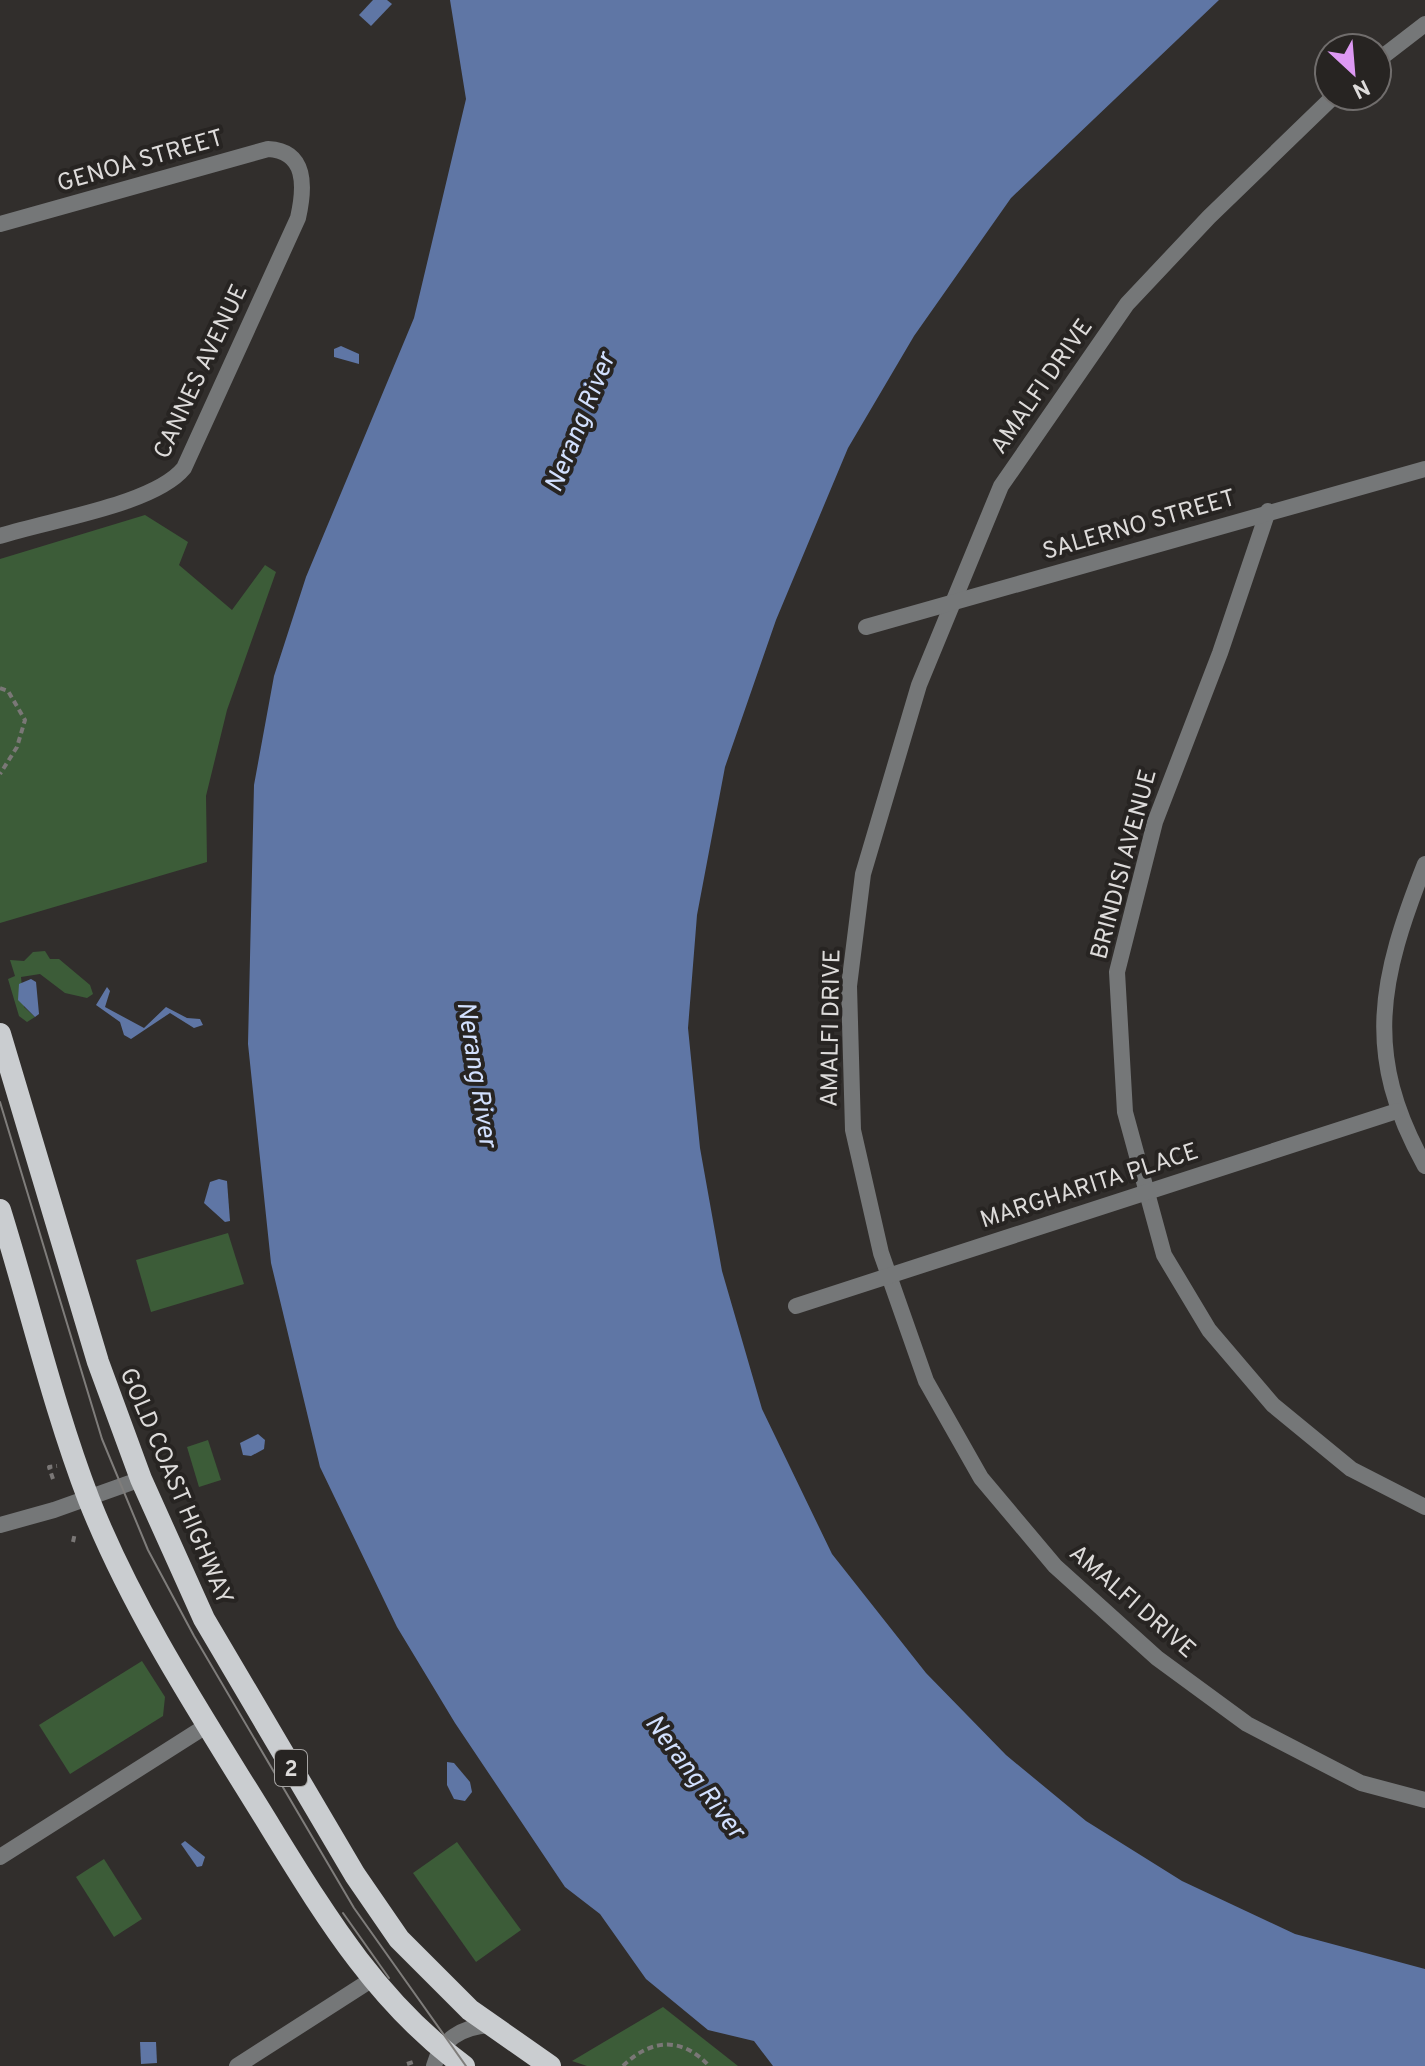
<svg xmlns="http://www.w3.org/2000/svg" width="1425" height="2066" font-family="Overpass,sans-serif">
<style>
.green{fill:#3c5c38}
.water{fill:#5f76a5}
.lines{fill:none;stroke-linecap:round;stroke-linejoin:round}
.path{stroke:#7a7776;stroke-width:4;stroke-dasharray:6 4;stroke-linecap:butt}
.minor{stroke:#757778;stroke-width:16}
.tertiary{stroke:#757778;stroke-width:16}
.trunk{stroke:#cacdd0;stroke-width:22}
.tram{stroke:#7f7d7b;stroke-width:2}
.labels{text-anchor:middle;stroke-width:8;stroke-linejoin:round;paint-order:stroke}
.shield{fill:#272422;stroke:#a6a4a3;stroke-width:2}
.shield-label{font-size:22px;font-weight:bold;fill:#dddbda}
.street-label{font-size:24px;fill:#dddbda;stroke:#272422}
.water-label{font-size:26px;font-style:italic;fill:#d2e0fe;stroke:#272422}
</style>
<rect width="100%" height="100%" fill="#312e2c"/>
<g class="green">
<path d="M145,515L188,542L179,565L232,610L265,565L276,572L227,710L206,796L207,862L0,923V559Z"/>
<path d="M45,951L50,959H59L90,985L93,994L87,998L65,993L40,974L21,977L24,1007L35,1017L27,1022L19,1016L8,979L15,976L10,960L24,961L33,952Z"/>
<path d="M228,1233L244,1284L151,1312L136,1260Z"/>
<path d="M208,1440L221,1480L199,1487L187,1447Z"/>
<path d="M142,1661L165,1697L163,1716L70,1774L39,1725Z"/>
<path d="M457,1842L521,1930L476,1962L413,1873Z"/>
<path d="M104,1859L142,1919L114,1937L76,1877Z"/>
<path d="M663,2007L738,2066H587L572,2061Z"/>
</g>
<g class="water">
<path d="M373,0H387L392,4L371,26L359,15Z"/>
<path d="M450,0H1219L1011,198L914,336L848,448L776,620L725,767L697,915L688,1028L700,1148L722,1271L762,1409L832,1554L926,1673L1006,1755L1086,1821L1182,1881L1295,1934L1425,1969V2066H773L754,2041L708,2030L646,1979L600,1914L565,1887L455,1723L397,1627L320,1467L271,1263L248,1044L254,785L274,676L306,577L414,318L466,99Z"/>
<path d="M341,346L359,354V364L334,357V349Z"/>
<path d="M31,979L36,982L39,1014L35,1017L18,1000L19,984Z"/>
<path d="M107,987L110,991L105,1007L144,1028L166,1007L187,1018L200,1019L203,1025L194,1028L170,1013L131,1039L124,1035L120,1022L96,1005Z"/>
<path d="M219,1179L227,1181L230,1221L225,1222L204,1203L210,1182Z"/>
<path d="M258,1434L265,1440L264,1449L251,1456L243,1455L240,1443Z"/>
<path d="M447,1762L454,1763L470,1782L472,1792L465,1801L454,1799L447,1785Z"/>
<path d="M185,1841L205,1857L202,1866L197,1867L181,1844Z"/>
<path d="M140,2042H156L157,2063L141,2064Z"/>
</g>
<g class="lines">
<g class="path">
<path d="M0,688L8,691L25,720L17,747L0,774"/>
<path d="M53,1479L49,1467L57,1466"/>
<path d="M73,1542L75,1533"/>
<path d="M407,2064L413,2062"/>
<path d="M623,2066C651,2038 683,2037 709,2066"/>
</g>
<g class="minor">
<path d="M1377,61L1425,24"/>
<path d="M1334,96L1209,217L1127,304L1001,486L919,685L863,874L849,986L853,1130L881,1253L926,1381L981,1478L1055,1566L1157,1658L1247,1724L1361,1783L1425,1800"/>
<path d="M0,224L268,149C307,151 305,187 298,218L184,468C154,505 48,520 0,536"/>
<path d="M1268,511L1220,653L1155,822L1117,972L1125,1112L1164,1255L1209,1330L1273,1405L1351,1469L1425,1507"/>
<path d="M866,627L1425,469"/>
<path d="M1425,864C1380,978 1362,1054 1425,1166"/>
<path d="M796,1306L1397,1111"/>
<path d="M0,1857L206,1726"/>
<path d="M237,2066L371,1980"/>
</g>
<g class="tertiary">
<path d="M0,1525L54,1510L141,1479"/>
<path d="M434,2066C441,2039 463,2027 489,2025"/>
</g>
<g class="trunk">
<path d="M0,1034L98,1362L141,1479L204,1619L355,1875L399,1939L470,2010L550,2066"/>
<path d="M0,1210C30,1306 53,1406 89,1500C135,1616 206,1722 271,1828C326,1917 378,2003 464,2066"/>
</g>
<g class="tram">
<path d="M0,1102L102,1439L148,1550L194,1636L354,1908L466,2066"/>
<path d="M343,1913L389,1978"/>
</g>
</g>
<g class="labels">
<rect class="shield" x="275" y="1750" width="32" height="36" rx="6"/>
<g class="shield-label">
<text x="291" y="1776">2</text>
</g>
<g class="street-label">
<text transform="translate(140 160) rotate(-16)" y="8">GENOA STREET</text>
<text transform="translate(200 371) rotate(-65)" y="8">CANNES AVENUE</text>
<text transform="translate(1041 386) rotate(-55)" y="8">AMALFI DRIVE</text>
<text transform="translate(1139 524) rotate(-16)" y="8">SALERNO STREET</text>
<text transform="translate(1123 864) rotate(-75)" y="8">BRINDISI AVENUE</text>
<text transform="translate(830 1028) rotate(-89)" y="8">AMALFI DRIVE</text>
<text transform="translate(1089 1185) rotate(-18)" y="8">MARGHARITA PLACE</text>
<text transform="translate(177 1486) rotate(67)" y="8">GOLD COAST HIGHWAY</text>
<text transform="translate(1133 1601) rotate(41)" y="8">AMALFI DRIVE</text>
</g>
<g class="water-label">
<text transform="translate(579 422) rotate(-68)" y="9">Nerang River</text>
<text transform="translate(478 1074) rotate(81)" y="9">Nerang River</text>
<text transform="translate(696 1776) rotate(53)" y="9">Nerang River</text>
</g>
</g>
<g transform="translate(1353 72) rotate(154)"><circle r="38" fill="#272422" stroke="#706d6c" stroke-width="2"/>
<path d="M0-6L14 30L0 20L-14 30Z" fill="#dd99f3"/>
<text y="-12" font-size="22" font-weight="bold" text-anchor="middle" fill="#dddbda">N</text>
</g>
</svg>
